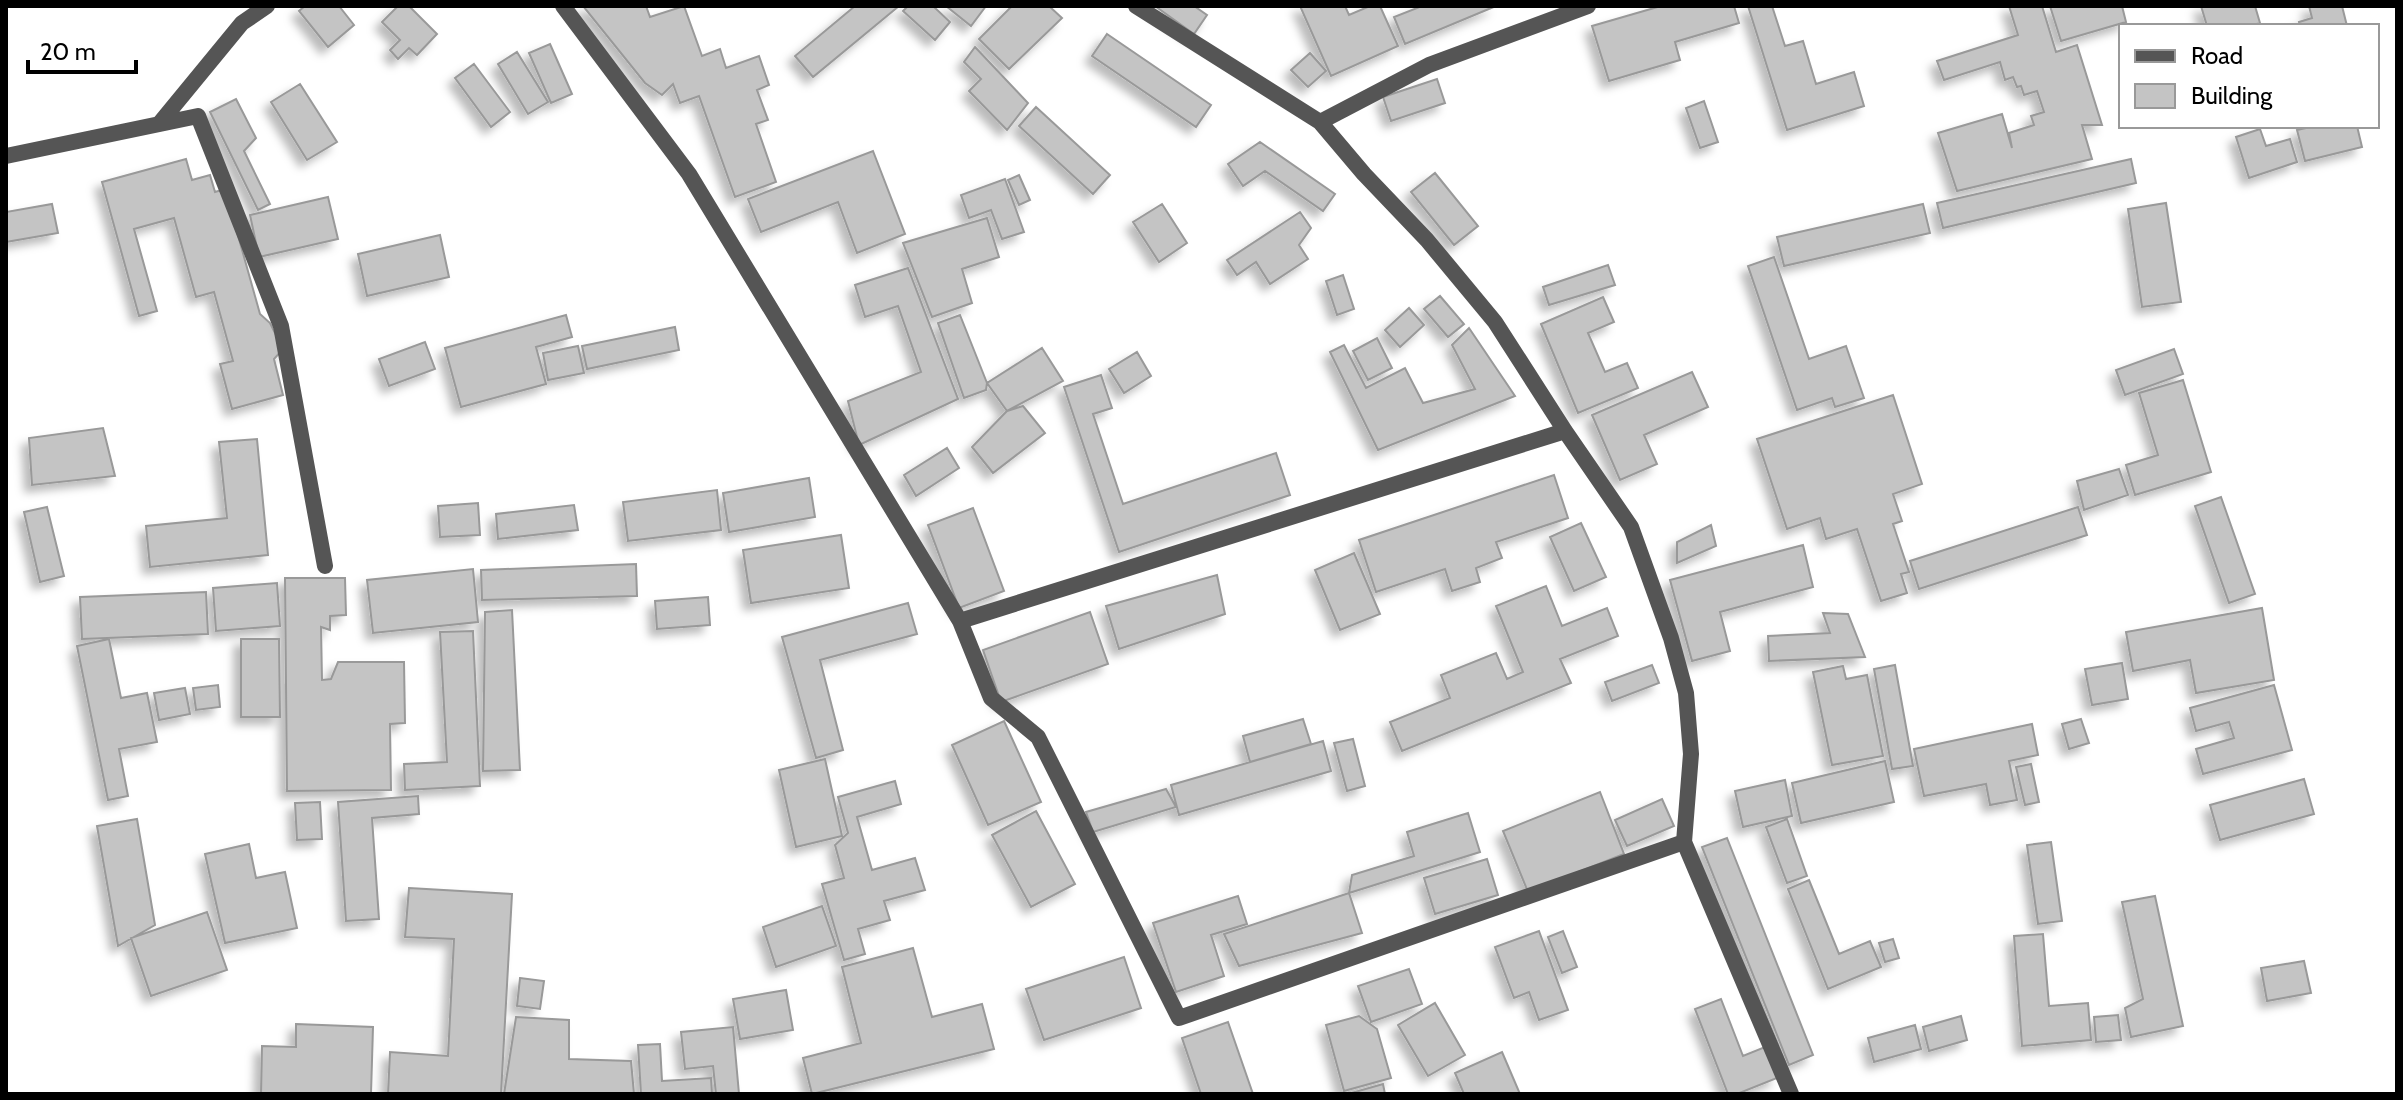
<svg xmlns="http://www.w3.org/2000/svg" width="2403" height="1100" font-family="Cabin,sans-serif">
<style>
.building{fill:#c4c4c4;stroke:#999;stroke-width:2;filter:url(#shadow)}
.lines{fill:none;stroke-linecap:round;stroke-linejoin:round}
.minor{stroke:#555;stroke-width:16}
</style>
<defs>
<filter id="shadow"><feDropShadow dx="-7" dy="7" stdDeviation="4" flood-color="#0004"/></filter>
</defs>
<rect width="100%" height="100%" fill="#fff"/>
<path class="building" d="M305,6H339L354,25L328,47L299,11Z
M398,6H409L437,34L417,55L409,48L398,59L390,50L400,40L382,22Z
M583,6H646L650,17L684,6L702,56L720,49L726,68L759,56L769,85L757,90L768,120L756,124L776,182L735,197L699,96L680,103L673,84L662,95L645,83Z
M855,6H899L813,77L795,56Z
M908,6H933L950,22L935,40L903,11Z
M946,6H986L971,26Z
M1012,6H1049L1062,18L1009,69L979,39Z
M1155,6H1194L1207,15L1194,34Z
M1300,6H1345L1349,15L1370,6H1380L1398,46L1331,76Z
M1422,6H1496L1405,44L1394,17Z
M1661,6H1734L1739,23L1675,42L1680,60L1609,81L1592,26Z
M1748,6H1772L1785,46L1803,41L1816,84L1854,72L1864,106L1787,130Z
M2009,6H2042L2056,52L2077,45L2102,125H2082L2092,159L1957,191L1938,133L2002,114L2012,148L2009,133L2034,125L2031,116L2044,112L2037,91L2024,95L2021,86L2017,87L2013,77L2005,80L2000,62L1944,80L1937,61L2018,35Z
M2050,6H2122L2126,22L2061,41Z
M2201,6H2255L2260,23L2250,26H2207Z
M2309,6H2342L2347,26H2300L2299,22L2312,18Z
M1107,34L1211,105L1196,127L1092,56Z
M550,44L572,94L551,103L529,53Z
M975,47L1028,103L1007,130L969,91L981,79L964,62Z
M517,52L548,102L528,114L498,64Z
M1310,53L1326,71L1308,87L1291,70Z
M474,64L510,112L491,127L455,78Z
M1437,79L1445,103L1391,121L1383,97Z
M300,84L337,142L307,160L271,102Z
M236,99L256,138L244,151L270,204L258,210L210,112Z
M1704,101L1718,142L1700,148L1686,108Z
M1036,107L1110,175L1093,194L1019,126Z
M2315,126H2357L2362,147L2305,161L2297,130Z
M2260,129L2266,146L2290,139L2297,162L2249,178L2236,137Z
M1260,142L1335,194L1323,211L1265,171L1243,186L1228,164Z
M873,151L905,234L857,253L838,202L761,232L748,199Z
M186,159L192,180L210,175L215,192L225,189L260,314L270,323L283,349L274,359L283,395L232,409L220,364L233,361L214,292L196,297L174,218L134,229L157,311L139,316L102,182Z
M2131,159L2136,183L1943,228L1937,203Z
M1435,173L1478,226L1454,245L1411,192Z
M1019,175L1030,200L1019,205L1008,180Z
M1005,179L1024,232L1002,239L991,210L969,218L961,195Z
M328,197L338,239L259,257L250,215Z
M2166,203L2181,302L2142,307L2128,209Z
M52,204L58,233L6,242V212Z
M1162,204L1187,243L1159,262L1133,222Z
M1923,204L1930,233L1784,266L1777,237Z
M1300,212L1311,228L1299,245L1308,259L1270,284L1256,262L1237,275L1227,260Z
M987,218L999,257L962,269L972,303L932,317L903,243Z
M440,235L449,277L367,296L358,254Z
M1774,257L1809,359L1846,346L1864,398L1835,407L1832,398L1797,410L1748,266Z
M1608,265L1615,285L1549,305L1543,287Z
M908,268L958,399L859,445L848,401L921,372L898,306L865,317L855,285Z
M1343,275L1354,309L1337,315L1326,281Z
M1440,296L1464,324L1448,337L1424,309Z
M1603,297L1614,322L1588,333L1605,372L1627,363L1638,388L1578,413L1541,324Z
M1409,308L1424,325L1400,347L1385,330Z
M566,315L572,337L536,347L546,384L461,407L445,348Z
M960,315L987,383L986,390L964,398L938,323Z
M675,327L679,350L587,369L582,346Z
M1469,328L1515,396L1378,450L1330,352L1344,345L1366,388L1405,368L1423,403L1475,389L1452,345Z
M1377,338L1392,368L1368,380L1353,351Z
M425,342L435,369L389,386L379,359Z
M578,346L584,373L548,380L543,353Z
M1042,348L1063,381L1007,411L987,383Z
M2174,349L2183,374L2125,395L2116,370Z
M1137,352L1151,376L1124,393L1109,369Z
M1692,372L1708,407L1644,435L1657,464L1620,480L1592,415Z
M1101,375L1112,408L1093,414L1123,504L1276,453L1290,495L1119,552L1064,387Z
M2183,380L2211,472L2135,495L2126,465L2158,455L2139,393Z
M1893,395L1922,484L1893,494L1902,521L1893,524L1909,572L1901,574L1907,593L1881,601L1857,529L1826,539L1820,518L1787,529L1757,439Z
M1023,406L1045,433L993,473L972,447L1007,411Z
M103,428L115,476L32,485L29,438Z
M257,439L268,555L150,567L146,526L227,518L219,442Z
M947,448L959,468L916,496L904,475Z
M2119,469L2128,495L2084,510L2077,481Z
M1554,475L1568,518L1496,542L1502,558L1476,568L1480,582L1452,591L1445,569L1376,592L1359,540Z
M809,478L815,517L729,532L723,493Z
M717,490L721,530L628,541L623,502Z
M2221,497L2255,594L2229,603L2195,506Z
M478,503L480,535L440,537L438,506Z
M574,505L578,530L498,539L496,514Z
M47,507L64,576L40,582L24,512Z
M2078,507L2087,535L1919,589L1910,561Z
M973,508L1004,591L959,608L928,525Z
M1581,523L1606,577L1574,591L1550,537Z
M1711,525L1716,546L1677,563V542Z
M841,535L849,588L751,603L743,550Z
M1803,545L1813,587L1720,612L1730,651L1692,661L1670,580Z
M1354,553L1380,614L1340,630L1315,570Z
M636,564L637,596L482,600L481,570Z
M473,569L478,622L373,633L367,580Z
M1217,575L1225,614L1119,649L1106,606Z
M285,578H345L346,615L330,616V630L321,627L322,680L331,679L338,662H404L405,723L390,724L391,790L287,791Z
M277,583L280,626L216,631L213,588Z
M1546,586L1562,626L1607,608L1618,636L1560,659L1571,683L1402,751L1390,722L1450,698L1441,675L1496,653L1507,679L1523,672L1496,606Z
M206,592L208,634L82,639L80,597Z
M708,597L710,625L657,629L655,601Z
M908,603L917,634L820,660L843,750L816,758L782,637Z
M2262,608L2274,680L2196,693L2190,660L2133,671L2126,632Z
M512,610L520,770L483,771L485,612Z
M1090,612L1108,664L1001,702L983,650Z
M1823,613L1848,614L1865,657L1769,661L1768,636L1830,633Z
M473,631L480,786L405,790L404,764L447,762L440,632Z
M109,639L121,698L147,693L157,742L119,749L128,796L108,800L77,646Z
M241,639H279L280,717H241Z
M2122,663L2128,699L2092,705L2085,669Z
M1652,665L1659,683L1612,701L1605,682Z
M1895,665L1913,766L1892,769L1874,669Z
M1843,666L1846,679L1867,675L1883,756L1832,765L1813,672Z
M218,685L220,707L196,710L193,688Z
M2274,685L2292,750L2203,774L2196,749L2234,738L2229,722L2196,731L2190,708Z
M185,688L190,714L159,720L154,693Z
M1303,719L1311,744L1250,762L1243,736Z
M2081,719L2089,743L2069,749L2062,724Z
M1004,721L1041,802L988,825L952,745Z
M2032,724L2038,755L2009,761L2017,800L1990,805L1986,784L1924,796L1914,749Z
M1353,739L1365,786L1347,791L1334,743Z
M1323,741L1331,771L1179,815L1171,785Z
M825,759L842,836L796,847L779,770Z
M1885,761L1894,802L1801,823L1792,783Z
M2031,764L2039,802L2025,805L2016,767Z
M2304,779L2314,814L2220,840L2210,805Z
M1785,780L1792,816L1743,827L1735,791Z
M895,781L901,804L857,817L872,870L915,858L925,890L884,901L890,920L858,929L865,954L844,960L822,884L844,878L835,845L848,833L838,797Z
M1166,789L1176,807L1093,832L1086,812Z
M1600,792L1624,854L1528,892L1503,831Z
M418,796L419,814L372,818L379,919L346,921L338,802Z
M1662,799L1674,826L1627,846L1615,820Z
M320,802L322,839L297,840L295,803Z
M1036,811L1075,884L1031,907L992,835Z
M1468,813L1480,852L1349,893L1352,875L1414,856L1407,832Z
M137,819L155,925L118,946L97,826Z
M1787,819L1807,876L1787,883L1766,827Z
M1727,838L1813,1055L1789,1065L1702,847Z
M2051,842L2062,921L2038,924L2027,845Z
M249,844L256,878L285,872L297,928L225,943L205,854Z
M1487,859L1498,895L1435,914L1424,878Z
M1809,880L1839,954L1870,941L1881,967L1828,989L1788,889Z
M409,888L512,894L501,1094H388L390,1052L448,1056L454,939L405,937Z
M1349,893L1362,933L1239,966L1224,934Z
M1238,896L1247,924L1211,935L1224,976L1176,992L1153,923Z
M2155,896L2183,1026L2131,1037L2125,1008L2143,999L2122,902Z
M822,906L836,946L776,967L763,927Z
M207,912L227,970L151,996L131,938Z
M1539,931L1568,1010L1539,1020L1529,992L1514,998L1495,947Z
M1563,931L1577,967L1562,973L1548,937Z
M2043,934L2049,1006L2088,1003L2091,1040L2022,1046L2014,936Z
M1893,939L1899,958L1885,962L1879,943Z
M913,948L932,1017L982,1004L994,1049L812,1094L803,1058L861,1043L842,967Z
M1124,957L1141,1008L1044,1040L1026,989Z
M2304,961L2311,993L2267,1001L2261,968Z
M1409,969L1422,1004L1371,1022L1358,986Z
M520,978L544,981L540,1009L517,1006Z
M786,990L793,1030L740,1039L733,999Z
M1721,999L1743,1056L1765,1047L1777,1078L1737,1094H1728L1695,1009Z
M1435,1003L1465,1055L1428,1076L1398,1025Z
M2118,1015L2121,1040L2096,1042L2094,1017Z
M1359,1016L1377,1029L1391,1078L1344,1091L1326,1025Z
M1961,1016L1967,1040L1929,1051L1923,1027Z
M516,1017L569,1020V1059L631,1061L634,1094H504Z
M1228,1022L1253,1094H1201L1182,1038Z
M296,1024L373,1027L371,1094H261L262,1046L296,1047Z
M1915,1025L1921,1049L1874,1062L1868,1038Z
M733,1027L739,1094H716L713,1066L685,1069L681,1032Z
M660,1044L662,1081L711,1078L712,1094H641L638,1045Z
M1502,1052L1520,1094H1464L1455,1073Z
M1383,1084L1385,1094H1348Z"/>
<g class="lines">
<path class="minor" d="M563,6L689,174L960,621L991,698L1038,737L1179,1018L1684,842
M1136,6L1320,122L1364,174L1427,240L1495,322L1565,431L1631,527L1671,638L1686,693L1691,754L1684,842L1791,1094
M1320,122L1429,65L1588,6
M159,124L242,23L267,6
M6,156L198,116L281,326L325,566
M960,621L1565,431"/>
</g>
<rect width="2403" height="1100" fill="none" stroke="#000000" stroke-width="16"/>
<rect x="2119" y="24" width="260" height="104" fill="#ffffff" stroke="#999999" stroke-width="2"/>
<rect x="2135" y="50" width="40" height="12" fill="#555555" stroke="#999999" stroke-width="2"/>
<text x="2191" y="64" font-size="24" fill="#000000">Road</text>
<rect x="2135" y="84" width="40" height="24" fill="#c4c4c4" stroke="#999999" stroke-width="2"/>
<text x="2191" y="104" font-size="24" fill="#000000">Building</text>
<path d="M28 60v12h108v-12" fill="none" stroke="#000000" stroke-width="4"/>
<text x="40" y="60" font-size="24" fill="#000000" stroke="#ffffff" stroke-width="6" paint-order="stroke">20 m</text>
</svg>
